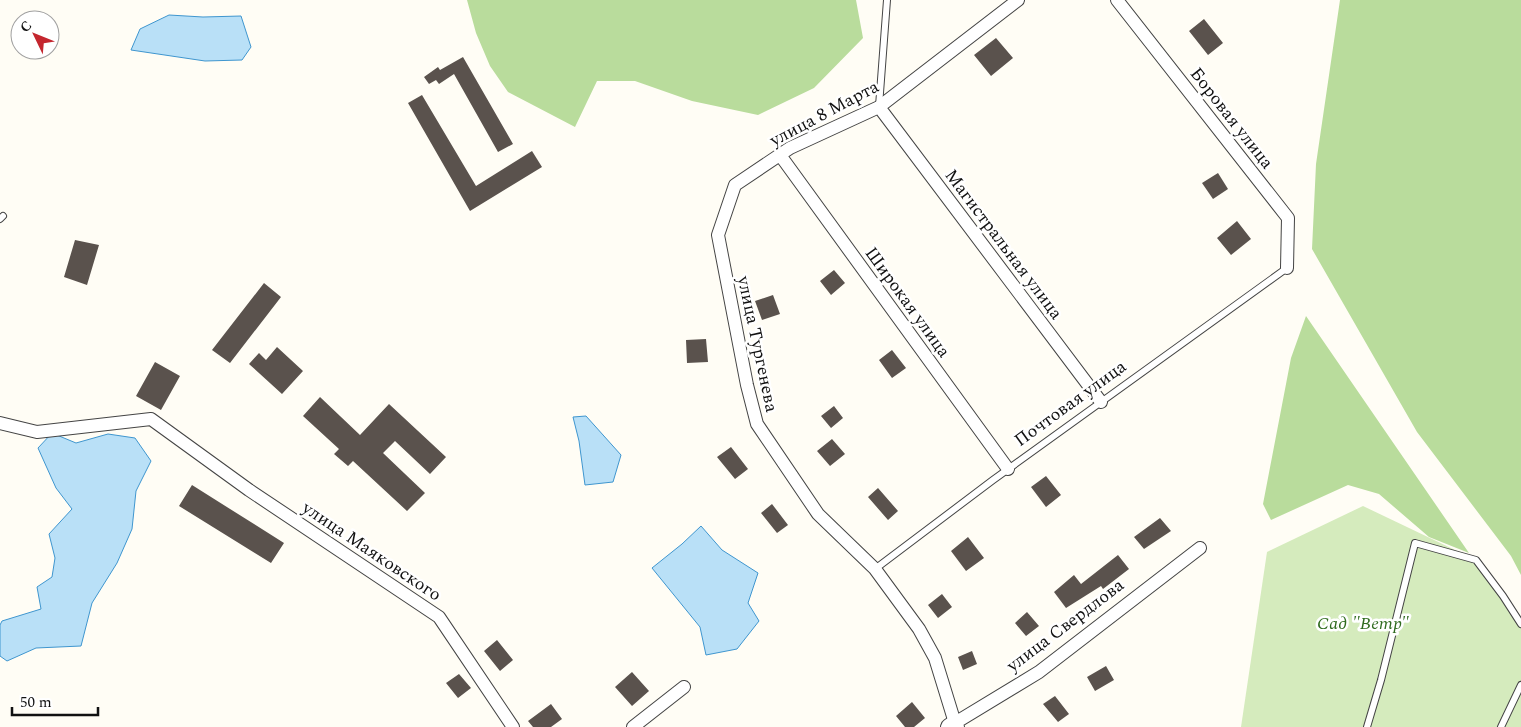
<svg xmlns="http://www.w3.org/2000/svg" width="1521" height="727" font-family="Spectral,serif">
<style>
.green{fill:#d5ebbd}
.forest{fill:#b9dc9c}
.water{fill:#b9e0f7;stroke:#3f96cf}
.building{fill:#5a524d}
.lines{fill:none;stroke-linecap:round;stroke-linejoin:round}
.service-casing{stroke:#444;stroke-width:8}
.minor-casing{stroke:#444;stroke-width:14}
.tertiary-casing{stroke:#444;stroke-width:18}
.service{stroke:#fff;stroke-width:6}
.minor{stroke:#fff;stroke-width:12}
.tertiary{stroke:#fff;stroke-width:16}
.labels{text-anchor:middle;stroke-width:5;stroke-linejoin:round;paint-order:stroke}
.street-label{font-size:18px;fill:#111;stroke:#fff}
.park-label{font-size:18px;font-style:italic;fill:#2f6b1f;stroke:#fff}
</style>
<rect width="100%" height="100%" fill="#fffdf5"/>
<path class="green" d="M1363,506L1476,560L1521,627V727H1241L1267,552Z"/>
<path class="forest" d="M467,0H856L863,38L814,88L758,115L692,101L635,81H597L575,127L508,92L490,66L476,33Z
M1340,0H1521V575L1511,556L1417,432L1312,249L1316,164Z
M1306,316L1469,553L1429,537L1379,494L1348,485L1271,520L1263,504L1291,358Z"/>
<path class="water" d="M169,15L203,17L241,16L251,47L242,60L205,61L131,50L140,29Z
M586,416L621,455L613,482L585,485L579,441L573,417Z
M52,433L76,443L108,434L135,438L151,461L136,491L132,529L117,563L92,603L81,646L36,648L7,661L0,656V625L2,621L41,609L37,587L52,577L55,558L49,534L72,509L56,488L38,448Z
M701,526L722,550L758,573L748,603L759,621L737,649L706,655L700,627L652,568L682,544Z"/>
<path class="building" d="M1204,19L1223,43L1208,55L1189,31Z
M996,38L1013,58L991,76L974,55Z
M463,57L513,144L498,152L454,74L439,84L436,80L429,84L424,77L438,67L440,70Z
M422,95L476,186L532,151L542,167L470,211L408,103Z
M1218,173L1228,189L1213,199L1202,183Z
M1237,221L1251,239L1231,255L1217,238Z
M75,240L99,245L87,285L64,277Z
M834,270L845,283L831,295L820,281Z
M264,283L281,297L230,363L212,350Z
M773,295L780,314L762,320L755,301Z
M706,339L708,362L687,363L686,340Z
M277,347L303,371L282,394L249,364L259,353L266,360Z
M892,350L906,368L892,378L879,360Z
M155,362L180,376L161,410L136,396Z
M320,397L360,435L389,404L446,457L430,474L395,441L383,453L425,493L407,511L353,461L348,466L334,454L339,449L303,416Z
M834,406L843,418L831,428L821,416Z
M832,439L845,454L830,466L817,451Z
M731,447L748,469L735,479L717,457Z
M1046,476L1061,495L1046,507L1031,487Z
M192,485L284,543L271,563L179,506Z
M878,488L898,511L888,520L868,497Z
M772,504L788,525L777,533L761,513Z
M1160,518L1171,531L1144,549L1134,537Z
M968,537L984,558L966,571L951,551Z
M1118,555L1129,569L1103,589L1101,586L1066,608L1054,592L1074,575L1081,584Z
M942,594L952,607L938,618L928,605Z
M1027,612L1039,626L1026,636L1015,623Z
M497,640L513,660L500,671L484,651Z
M972,651L977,664L963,670L958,657Z
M1106,666L1114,680L1095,691L1087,677Z
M632,672L649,691L632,706L615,687Z
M459,674L471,688L458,698L446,683Z
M1055,696L1069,714L1058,722L1043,704Z
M912,702L925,718L914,727H905L896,716Z
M551,704L562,719L551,727H533L528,721Z"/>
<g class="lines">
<g class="service-casing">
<path id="service" d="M879,106L887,0
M0,219L3,216
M875,569L993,480L1287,268
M1367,727L1381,680L1415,543L1476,560L1503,596L1521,624
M1501,727L1521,685"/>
</g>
<g class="minor-casing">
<path id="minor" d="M1117,0L1288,218L1287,268
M879,107L1101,402
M780,155L1008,469
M0,423L37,432L151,419L249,490L439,617L513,727
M955,723L1039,672L1200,548
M633,727L684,687
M958,727L955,723L935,658L919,629L875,569L818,514L757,424L747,385L718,235L735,185L790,148L879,107L1018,0"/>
</g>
<g class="tertiary-casing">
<path id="tertiary" d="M949,727L955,723"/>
</g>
<use href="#service" class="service"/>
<use href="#minor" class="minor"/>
<use href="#tertiary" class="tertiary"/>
</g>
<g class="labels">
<g class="street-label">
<text transform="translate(824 113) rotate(-28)" y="6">улица 8 Марта</text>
<text transform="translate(1232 118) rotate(52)" y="6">Боровая улица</text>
<text transform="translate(1004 244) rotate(53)" y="6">Магистральная улица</text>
<text transform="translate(908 302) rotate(54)" y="6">Широкая улица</text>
<text transform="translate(758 344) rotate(78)" y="6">улица Тургенева</text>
<text transform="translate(1070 403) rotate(-36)" y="6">Почтовая улица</text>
<text transform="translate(372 551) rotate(34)" y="6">улица Маяковского</text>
<text transform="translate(1065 625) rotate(-37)" y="6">улица Свердлова</text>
</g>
<g class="park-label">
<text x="1363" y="629">Сад "Ветр"</text>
</g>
</g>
<g transform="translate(35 35) rotate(313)"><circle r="24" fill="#ffffff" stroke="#a0a0a0"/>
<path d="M0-4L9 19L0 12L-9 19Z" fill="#c4262e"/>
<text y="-8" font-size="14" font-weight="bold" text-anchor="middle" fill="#111111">С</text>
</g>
<path d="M12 707v8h86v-8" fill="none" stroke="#111111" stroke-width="2.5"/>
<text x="20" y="707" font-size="15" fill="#111111" stroke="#ffffff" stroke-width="4" paint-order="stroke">50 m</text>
</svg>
